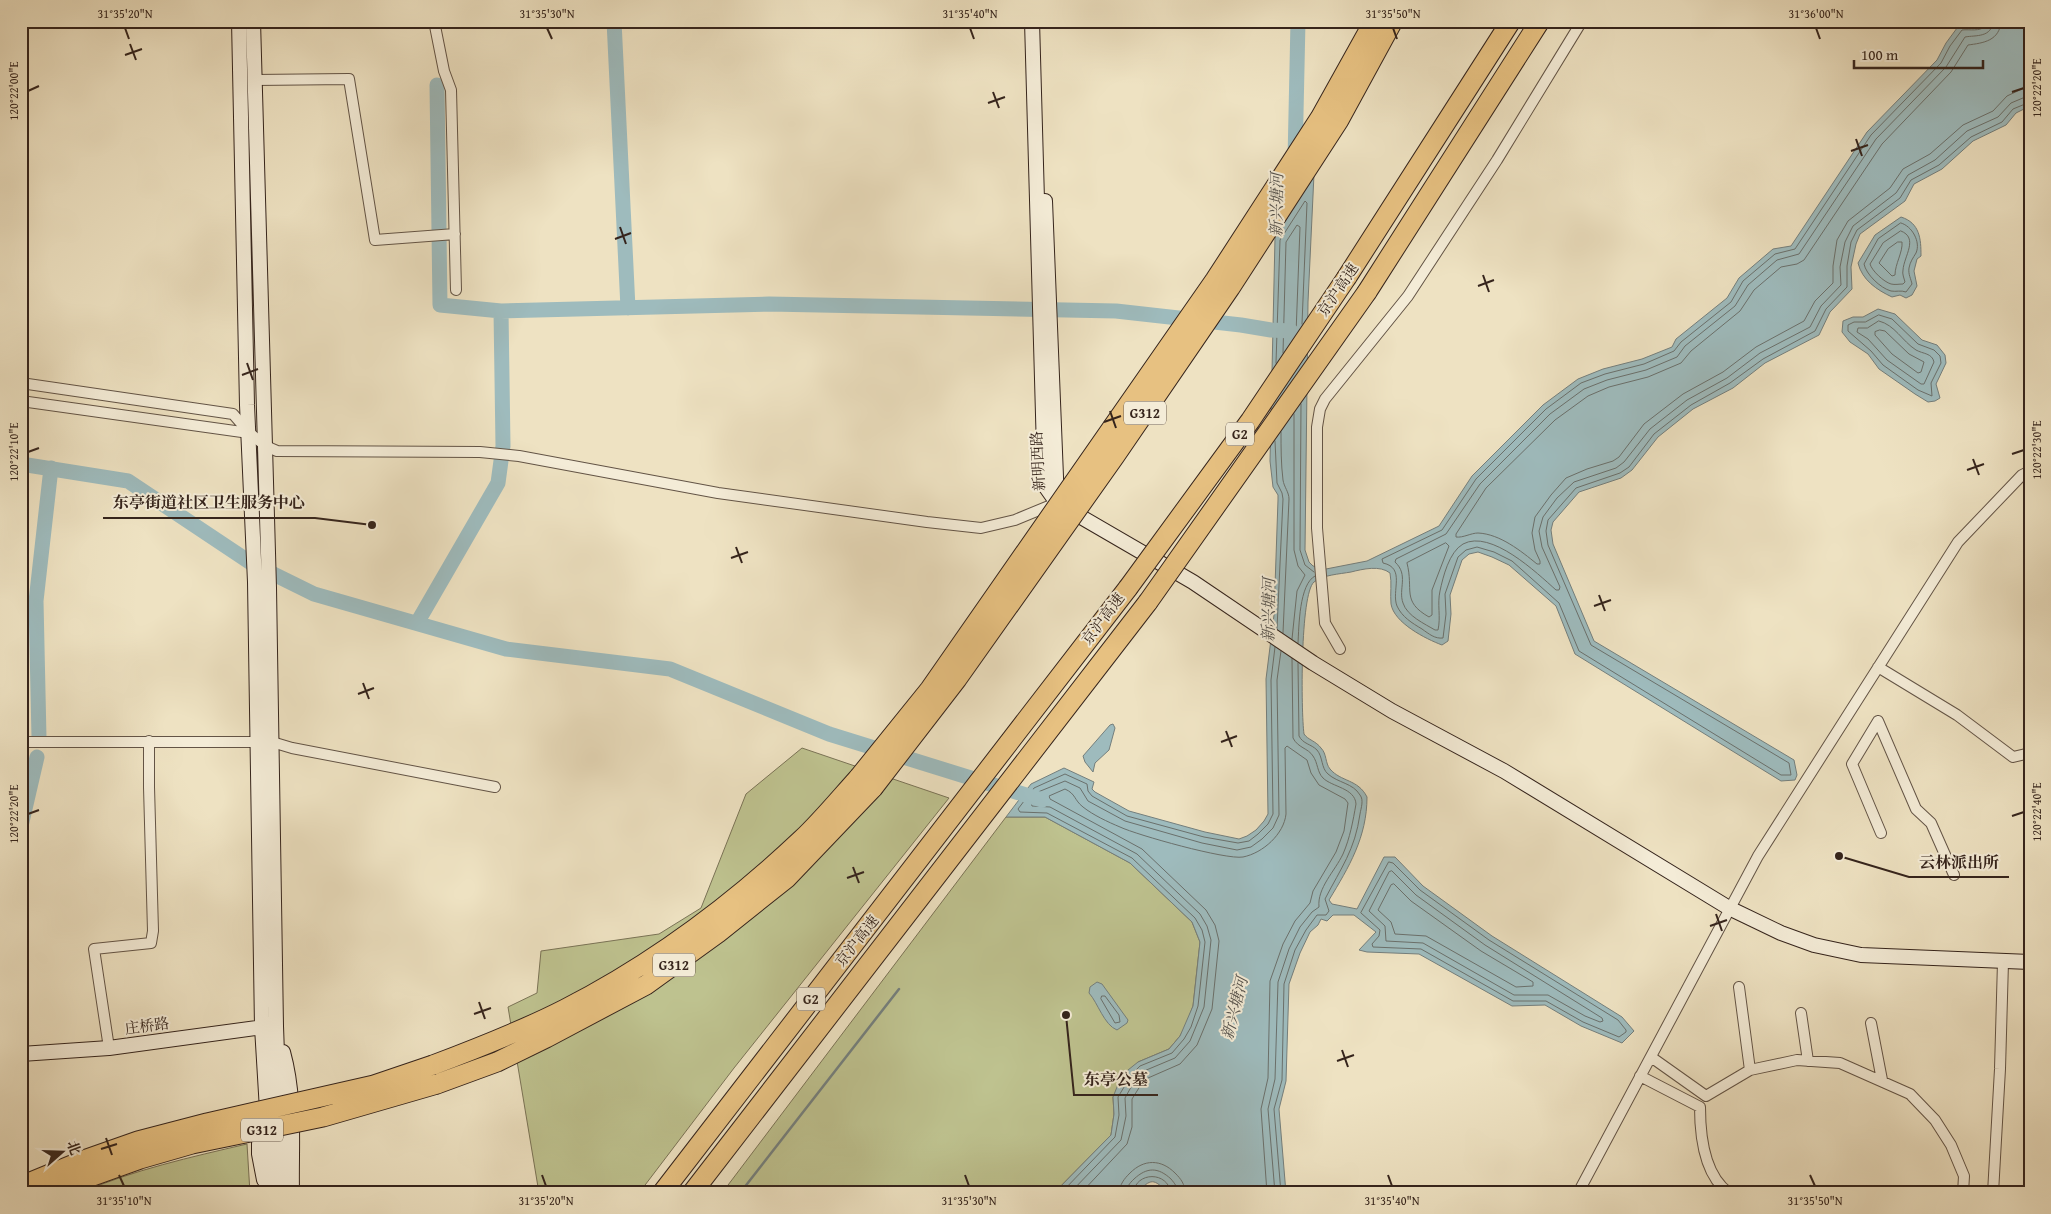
<svg xmlns="http://www.w3.org/2000/svg" width="2051" height="1214" font-family="'Gentium Book Plus','Noto Serif SC',serif">
<style>
.green{fill:#bec28f;stroke:#7a7356}
.water{fill:#9ebbbd;stroke:#747f7d}
.lines{fill:none;stroke-linecap:round;stroke-linejoin:round}
.shore{stroke:#6a706c;stroke-width:1}
.stream{stroke:#747f7d;stroke-width:2.5}
.river{stroke:#9ebbbd;stroke-width:15}
.street-casing{stroke:#635446;stroke-width:12}
.secondary-casing{stroke:#35241c;stroke-width:16}
.highway-casing{stroke:#35241c;stroke-width:21}
.street{stroke:#f4ecd7;stroke-width:10}
.secondary{stroke:#f4ecd7;stroke-width:14}
.highway{stroke:#e7c181;stroke-width:19}
.highway-bridge-casing{stroke:#35241c;stroke-width:21;stroke-linecap:butt}
.highway-bridge{stroke:#e7c181;stroke-width:19}
.ticks{fill:none;stroke:#35241c;stroke-width:2}
.labels{text-anchor:middle;stroke-width:4;stroke-linejoin:round;paint-order:stroke}
.shield{fill:#f4ecd7;stroke:#6e6054;stroke-width:1}
.shield-label{font-size:14px;font-weight:bold;fill:#35241c}
.street-label{font-size:15px;fill:#35241c;stroke:#f4ecd7}
.water-label{font-size:16px;font-style:italic;fill:#54514c;stroke:#f4ecd7}
.leader{fill:none;stroke:#35241c;stroke-width:2}
.callout-dot{fill:#35241c;stroke:#f4ecd7;stroke-width:2}
.callout-label{font-size:16px;text-anchor:middle;font-weight:bold;fill:#35241c;stroke:#f4ecd7;stroke-width:4;stroke-linejoin:round;paint-order:stroke}
.neatline{fill:none;stroke:#35241c;stroke-width:2}
.ticks-label{font-size:12px;text-anchor:middle;fill:#35241c}
</style>
<rect width="100%" height="100%" fill="#eee2c2"/>
<filter id="stains"><feTurbulence type="fractalNoise" baseFrequency=".004" numOctaves="4"/><feColorMatrix values="0 0 0 0 .2 0 0 0 0 .09 0 0 0 0 .02 0 0 0 .5 -.17"/></filter>
<radialGradient id="worn" r=".72"><stop offset=".6" stop-color="#630" stop-opacity="0"/><stop offset="1" stop-color="#630" stop-opacity=".3"/></radialGradient>
<path class="green" d="M802,748L949,798L734,1068L639,1193H539L508,1007L537,993L541,951L659,934L701,908L746,794Z
M1006,817H1045L1130,863L1192,922L1200,942L1193,1006L1186,1025L1180,1036L1169,1049L1138,1062L1113,1097L1114,1114L1111,1135L1054,1193H722Z
M247,1144L250,1193H80C133,1170 191,1157 247,1144Z"/>
<path class="water" d="M1989,21H2030V106L2016,113L2006,125L1973,141L1942,169L1914,184L1905,201L1860,234L1856,244L1851,267L1852,289L1830,312L1819,335L1765,363L1733,388L1693,409L1658,437L1632,470L1621,478L1579,492L1553,522L1551,530L1553,544L1594,641L1794,760L1797,775L1795,780L1781,781L1575,654L1556,606L1509,565L1492,557L1478,552L1469,554L1462,560L1450,595L1451,614L1448,641L1442,645C1426,639 1394,623 1391,604C1390,594 1392,583 1390,573C1380,565 1363,569 1351,572C1340,574 1322,575 1314,582C1300,594 1301,712 1304,734C1308,740 1316,741 1321,748C1327,754 1325,763 1330,769C1341,782 1358,779 1367,797C1367,837 1349,867 1329,900L1332,904L1357,909L1384,857H1395L1423,886L1492,936L1622,1017L1634,1031L1622,1043L1581,1026L1545,1005L1512,1006L1419,954L1367,952L1359,950L1376,932L1354,915H1333L1327,921L1321,919L1318,925L1310,932L1300,953L1289,984L1286,1081L1279,1109L1286,1193H1168C1153,1178 1152,1178 1136,1193H1054L1111,1135L1114,1114L1113,1097L1117,1087L1128,1070L1138,1062L1169,1049L1180,1036L1193,1006L1200,942L1192,922L1130,863L1045,817H1006L1031,784L1064,768L1094,782L1092,789L1095,792L1129,811L1205,832L1239,839L1247,836L1256,830L1264,821L1268,814L1266,679L1274,615L1278,500V495L1273,487L1270,461L1275,238L1314,174L1308,302L1305,550L1309,562L1313,566L1326,569L1367,561L1439,526L1472,476L1543,405L1578,379L1603,369L1642,359L1672,347L1676,339L1727,298L1739,278L1773,249L1791,246L1867,132L1937,60L1946,43L1960,24L1974,26Z
M1901,217C1920,223 1921,239 1921,256L1917,259L1914,271L1917,286L1912,295L1906,298L1900,295L1892,297C1877,290 1862,280 1858,263L1875,235Z
M1878,309L1895,314L1922,340L1937,345L1945,355L1946,363L1936,384L1940,398L1935,401L1928,402L1915,394L1879,369L1868,354L1850,342L1842,332L1843,321L1853,317H1863Z
M1113,724L1115,728L1109,750L1095,763L1093,772L1085,762L1083,756L1110,725Z
M1097,982L1102,984L1128,1020L1127,1023L1117,1030C1104,1025 1098,1003 1089,993L1090,987Z"/>
<g class="lines">
<path class="shore" d="M1987,21L1986,26C1979,32 1970,29 1962,30L1950,46L1941,63L1871,135L1795,249L1775,254L1743,281L1731,302L1681,342L1674,351L1644,364L1605,374L1581,383L1546,409L1476,479L1442,530L1382,559L1383,563C1406,568 1391,591 1397,606C1402,617 1412,623 1422,629C1429,634 1435,639 1443,638L1446,614L1445,594L1458,557L1466,550L1477,547L1494,552L1512,561L1559,603L1579,651L1781,775H1791L1789,763L1591,645L1548,545L1546,531L1548,520L1576,488L1620,473L1629,467L1654,434L1691,405L1730,383L1763,359L1815,331L1826,309L1847,287V266L1851,242L1857,230L1900,198L1911,180L1939,165L1971,137L2002,122L2013,109L2030,102
M1993,21C1992,38 1976,35 1965,37L1946,67L1876,139L1799,254L1777,260L1748,285L1735,306L1685,346L1677,357L1646,370L1607,380L1584,389L1550,414L1480,484L1446,534L1396,559L1395,562C1409,575 1398,589 1403,603C1407,616 1425,624 1435,630H1438C1441,617 1437,604 1440,591C1443,577 1449,552 1463,544C1491,529 1537,573 1556,590H1559L1560,587L1542,547L1539,531L1543,517L1557,498L1574,482L1616,468L1624,462L1650,429L1687,400L1727,378L1760,353L1810,327L1821,306L1841,285L1840,267L1845,242L1853,226L1896,193L1908,175L1935,160L1967,131L1998,117L2011,103L2030,95
M2001,21C2000,41 1983,43 1968,45L1951,72L1882,144L1804,260L1797,264L1781,267L1754,290L1740,311L1691,351L1681,363L1648,377L1609,387L1588,396L1555,420L1486,488L1456,534V537C1463,538 1471,533 1478,533C1500,534 1521,551 1537,564H1540V561L1535,550L1532,533L1535,517L1551,495L1566,478L1587,469L1613,461L1619,457L1644,424L1683,394L1723,372L1756,347L1804,321L1815,301L1833,283V266L1837,240L1848,221L1890,188L1903,169L1930,154L1963,125L1993,111L2007,96L2022,89L2030,88
M1901,223C1912,226 1921,242 1916,253C1913,258 1910,262 1909,268C1908,274 1911,279 1912,284L1906,292C1901,290 1896,292 1891,291C1880,288 1866,274 1864,264L1878,239Z
M1901,231C1919,238 1904,256 1903,270C1902,274 1904,278 1905,282L1903,284C1899,284 1895,285 1891,284C1884,282 1872,271 1870,264L1883,243Z
M1898,242H1902C1903,252 1895,264 1895,275L1892,276L1879,263L1888,249Z
M1879,315L1892,319L1918,344L1934,350L1940,356L1941,363L1931,383L1932,396L1918,390L1883,365L1871,351L1848,331V325L1854,322H1865Z
M1879,321C1895,325 1902,341 1916,350C1923,354 1932,353 1934,362L1924,384H1921L1887,360L1868,339L1857,332L1858,328H1867Z
M1880,330L1885,331L1909,354L1924,362L1921,372L1918,373L1892,354L1875,335V332Z
M1283,353L1286,242L1297,225L1300,227L1296,334
M1276,363L1280,240L1305,201L1307,203L1302,324
M1301,404L1300,550L1305,565L1314,572
M1281,432C1281,448 1281,464 1283,480C1284,487 1289,492 1289,499L1283,633
M1275,441L1277,483L1282,493L1283,499L1277,629
M1446,543L1449,546L1432,590V615L1429,617C1401,601 1414,590 1407,563Z
M1292,639L1297,591L1305,575L1298,566L1294,550V414
M1298,643C1299,627 1299,584 1315,576
M1389,862L1393,863L1420,890L1489,940L1618,1020L1626,1030V1032L1619,1037L1583,1022L1546,1001H1513L1421,949L1373,947L1372,944L1379,936L1380,930L1361,913Z
M1392,871L1416,895L1485,945L1602,1018L1603,1021L1600,1022L1585,1016L1548,995H1514L1423,943L1386,941L1385,926L1369,911L1389,872Z
M1394,884L1411,901L1481,951L1533,982V986L1516,987L1426,936L1395,934L1391,922L1378,910L1391,885Z
M1102,996H1105L1119,1015L1120,1022L1115,1023L1101,999Z
M1061,1193L1115,1137L1119,1115L1118,1097L1132,1074L1140,1066L1172,1053L1184,1039L1191,1027L1198,1006L1205,942L1202,930L1195,918L1132,858L1047,813L1020,812L1018,809L1034,788L1065,774L1087,784L1088,791L1092,796L1127,816L1204,837L1238,843L1249,841L1258,834L1268,824L1273,814L1271,680L1275,647
M1070,1193L1121,1140L1126,1116L1125,1098L1136,1078L1144,1071L1175,1058L1190,1041L1204,1007L1211,940L1207,926L1200,914L1137,854L1050,807L1032,806L1031,803L1038,792L1065,781L1080,788L1088,801L1125,821L1202,843L1237,850L1251,847L1262,839L1273,828L1279,815L1277,680L1281,651
M1081,1193L1127,1144L1132,1127V1099L1142,1083L1148,1078L1180,1064L1197,1045L1212,1009L1219,941L1215,925L1206,910L1142,849L1050,799L1049,796L1065,789C1076,794 1074,800 1083,807C1093,815 1108,822 1120,827C1137,835 1226,860 1243,857C1263,853 1284,834 1286,814L1285,748L1287,746L1307,760L1311,773L1319,785L1345,799L1348,803L1344,831L1336,852L1313,891L1310,903L1295,921L1283,944L1270,981L1268,1078L1261,1109L1267,1193
M1119,1193C1120,1184 1124,1179 1130,1173C1144,1159 1161,1159 1175,1173C1181,1179 1185,1184 1185,1193
M1127,1193C1127,1186 1129,1184 1134,1179C1147,1167 1158,1167 1171,1179C1175,1184 1177,1186 1178,1193
M1133,1193C1136,1171 1168,1171 1171,1193
M1275,1193L1268,1109L1275,1079L1278,982L1289,949L1300,927L1312,912L1319,907C1317,888 1335,871 1343,854C1350,838 1353,821 1356,804C1355,788 1332,787 1323,778C1317,772 1318,763 1313,756C1308,748 1298,748 1293,738L1292,658
M1281,1193L1274,1109L1282,1080L1284,984L1295,950L1306,930L1317,915H1326L1329,911L1325,899C1341,868 1355,850 1360,814C1361,808 1364,800 1360,795C1353,783 1338,783 1328,774C1321,768 1323,757 1317,750C1311,744 1303,744 1299,736L1298,663"/>
<path class="stream" d="M740,1193L899,989"/>
<path class="river" d="M614,21L628,308
M437,85L440,305L501,311
M1295,160L1298,21
M21,464L128,481L251,563L314,594L506,649L670,669L829,734L1042,800
M417,623L498,483L503,446L501,311L769,304L1116,311L1241,325L1271,330L1291,331
M39,738L36,601L51,468
M21,826L37,757"/>
<g class="street-casing">
<path id="street" d="M434,21L444,71L451,90L456,290
M254,80L349,79L375,240L455,234
M21,383L233,414C246,429 258,444 277,451L480,452L519,456L718,493L927,522L981,528L1015,520L1056,503
M21,401L249,433
M1340,649L1325,623L1317,528V427L1320,409L1325,399L1408,296L1497,160L1582,21
M1878,667L1957,715L2013,757L2030,753
M1878,721L1916,809L1931,823L1954,875
M1878,721L1852,764L1881,833
M21,742H272L292,748L495,787
M1739,987L1750,1070L1797,1060L1840,1063L1910,1094L1935,1120L1951,1145L1964,1176L1963,1193
M1801,1013L1808,1061
M1871,1023L1882,1080
M109,1048L94,949L151,943L153,931L149,787V741
M1651,1057L1706,1096L1750,1070
M1640,1076L1700,1107C1700,1135 1704,1175 1729,1193
M1578,1193L1758,856L1958,542L2022,475L2030,471
M1993,1193L2000,1069L2003,962"/>
</g>
<g class="secondary-casing">
<path id="secondary" d="M239,21L247,405L255,582L262,1027L272,1193
M253,21L269,588L276,1026L282,1193
M1032,21L1045,486L1057,503L1193,582L1313,663L1392,711L1504,771L1729,908L1781,933L1814,945L1861,955L2030,962
M1045,201L1057,502
M283,1052C296,1099 291,1145 292,1193
M21,1054L109,1048L271,1026
M259,1122V1154L264,1180"/>
</g>
<g class="highway-casing">
<path id="highway" d="M1347,277L1511,21
M1367,292L1540,21
M433,1065C478,1048 522,1031 565,1009C651,965 732,905 802,839C822,820 840,798 859,777
M437,1084L497,1062L546,1038L646,985L718,933L787,878L873,788
M21,1186L84,1160
M50,1193L87,1178
M662,1193L1128,588
M692,1193L1148,602"/>
</g>
<use href="#street" class="street"/>
<use href="#secondary" class="secondary"/>
<use href="#highway" class="highway"/>
<g class="highway-bridge-casing">
<path id="highway-bridge" d="M1128,588L1250,421L1347,277
M1148,602L1367,292
M859,777L930,689L1215,280L1320,118L1374,21
M873,788L957,679L1115,456L1230,288L1339,120L1393,21
M84,1160L138,1141L207,1123L374,1085L433,1065
M87,1178L140,1159L192,1144L323,1117L437,1084"/>
</g>
<use href="#highway-bridge" class="highway-bridge"/>
</g>
<path class="ticks" d="M125,28L129,39M547,28L552,39M970,28L974,39M1393,28L1397,39M1816,28L1820,39M130,44L136,60M125,55L142,49M28,91L39,86M993,92L999,108M2012,92L2024,88M988,103L1005,97M1856,139L1862,156M1851,151L1868,145M620,227L626,244M615,239L631,233M1483,275L1489,292M1478,286L1494,280M247,363L253,380M242,375L258,369M1110,411L1116,428M1104,422L1121,416M28,452L39,448M2012,454L2024,450M1973,459L1979,475M1967,470L1984,464M736,547L742,563M731,558L748,552M1599,595L1605,611M1594,606L1611,600M363,683L369,699M358,694L374,688M1226,731L1232,747M1221,742L1237,736M28,814L39,810M2012,816L2024,812M853,867L859,883M847,878L864,872M1716,914L1722,931M1710,926L1727,920M479,1002L485,1019M474,1014L491,1008M1342,1050L1348,1067M1337,1061L1354,1055M106,1138L112,1155M101,1149L117,1144M119,1175L124,1186M542,1175L546,1186M965,1175L969,1186M1388,1175L1392,1186M1810,1175L1815,1186"/>
<g class="labels">
<g class="shield">
<rect x="1124" y="401.5" width="42" height="23" rx="4"/>
<rect x="1226" y="422.5" width="28" height="23" rx="4"/>
<rect x="653" y="953.5" width="42" height="23" rx="4"/>
<rect x="797" y="987.5" width="28" height="23" rx="4"/>
<rect x="241" y="1118.5" width="42" height="23" rx="4"/>
</g>
<g class="shield-label">
<text x="1145" y="418">G312</text>
<text x="1240" y="439">G2</text>
<text x="674" y="970">G312</text>
<text x="811" y="1004">G2</text>
<text x="262" y="1135">G312</text>
</g>
<g class="street-label">
<text transform="translate(1338 290) rotate(-56)" y="5">京沪高速</text>
<text transform="translate(1038 461) rotate(-93)" y="5">新明西路</text>
<text transform="translate(1103 619) rotate(-53)" y="5">京沪高速</text>
<text transform="translate(857 941) rotate(-52)" y="5">京沪高速</text>
<text transform="translate(147 1026) rotate(-8)" y="5">庄桥路</text>
</g>
<g class="water-label">
<text transform="translate(1276 205) rotate(-89)" y="6">新兴塘河</text>
<text transform="translate(1268 610) rotate(-89)" y="6">新兴塘河</text>
<text transform="translate(1234 1008) rotate(-76)" y="6">新兴塘河</text>
</g>
</g>
<path class="leader" d="M372 525L315 518H103M1839 856L1909 877H2009M1066 1015L1074 1095H1158"/>
<g class="callout-dot">
<circle cx="372" cy="525" r="5"/>
<circle cx="1839" cy="856" r="5"/>
<circle cx="1066" cy="1015" r="5"/>
</g>
<g class="callout-label">
<text x="209" y="508">东亭街道社区卫生服务中心</text>
<text x="1959" y="868">云林派出所</text>
<text x="1116" y="1085">东亭公墓</text>
</g>
<rect width="2051" height="1214" fill="none" stroke="#eee2c2" stroke-width="55"/>
<g transform="translate(62 1152) rotate(70)" stroke="#f4ecd7" stroke-width="4" paint-order="stroke">
<path d="M0-4L9 19L0 12L-9 19Z" fill="#35241c"/>
<text y="-8" font-size="14" font-weight="bold" text-anchor="middle" fill="#35241c">北</text>
</g>
<path d="M1854 60v8h129v-8" fill="none" stroke="#35241c" stroke-width="2.5"/>
<text x="1861" y="60" font-size="15" fill="#35241c" stroke="#f4ecd7" stroke-width="4" paint-order="stroke">100 m</text>
<rect x="28" y="28" width="1996" height="1158" class="neatline"/>
<g class="ticks-label">
<text x="125" y="18">31°35'20"N</text>
<text x="547" y="18">31°35'30"N</text>
<text x="970" y="18">31°35'40"N</text>
<text x="1393" y="18">31°35'50"N</text>
<text x="1816" y="18">31°36'00"N</text>
<text transform="translate(2037 88) rotate(-90)" y="4">120°22'20"E</text>
<text transform="translate(14 91) rotate(-90)" y="4">120°22'00"E</text>
<text transform="translate(2037 450) rotate(-90)" y="4">120°22'30"E</text>
<text transform="translate(14 452) rotate(-90)" y="4">120°22'10"E</text>
<text transform="translate(2037 812) rotate(-90)" y="4">120°22'40"E</text>
<text transform="translate(14 814) rotate(-90)" y="4">120°22'20"E</text>
<text x="124" y="1205">31°35'10"N</text>
<text x="546" y="1205">31°35'20"N</text>
<text x="969" y="1205">31°35'30"N</text>
<text x="1392" y="1205">31°35'40"N</text>
<text x="1815" y="1205">31°35'50"N</text>
</g>
<rect width="100%" height="100%" filter="url(#stains)"/>
<rect width="100%" height="100%" fill="url(#worn)"/>
</svg>
